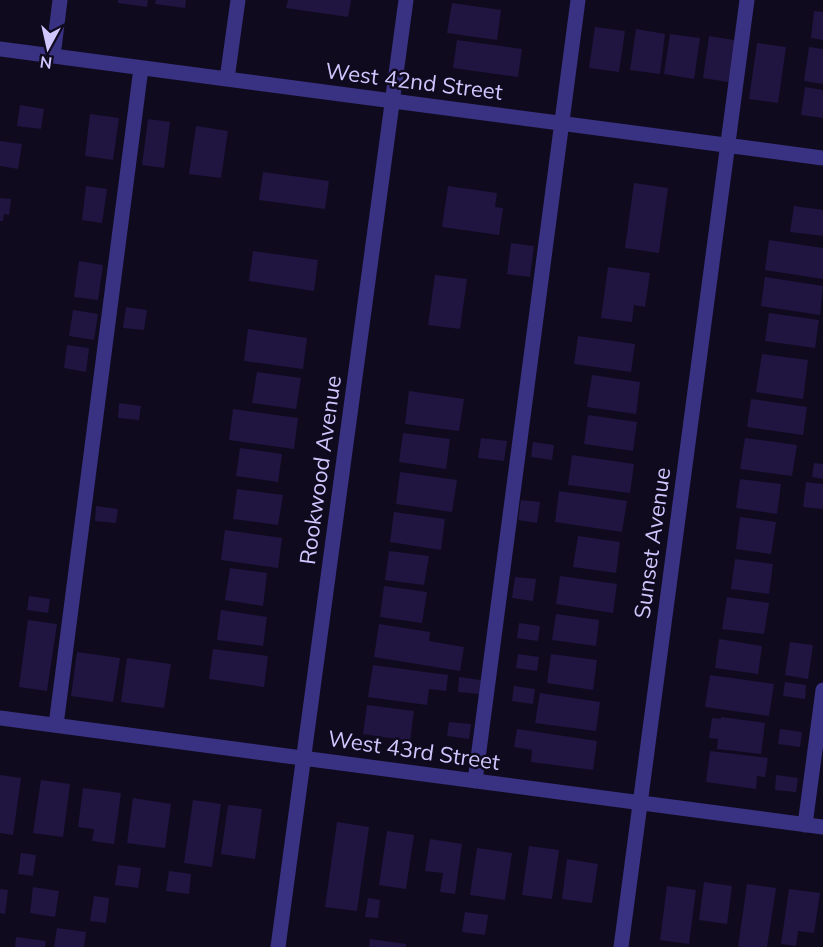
<svg xmlns="http://www.w3.org/2000/svg" width="823" height="947" font-family="Mulish,sans-serif">
<style>
.building{fill:#201540}
.lines{fill:none;stroke-linecap:round;stroke-linejoin:round}
.minor{stroke:#393181;stroke-width:15}
.labels{text-anchor:middle;stroke-width:5;stroke-linejoin:round;paint-order:stroke}
.street-label{font-size:22px;fill:#d1c7ff;stroke:#0f0a1e}
</style>
<rect width="100%" height="100%" fill="#0f0a1e"/>
<path class="building" d="M118,0H148L147,7L118,3Z
M156,0H186L185,8L155,4Z
M288,0H351L348,17L286,8Z
M452,3L501,10L497,40L447,33Z
M814,11L823,12V40L811,38Z
M595,27L625,31L619,72L589,68Z
M636,29L665,34L660,74L630,70Z
M670,34L700,38L694,79L664,74Z
M709,36L740,41L734,83L703,78Z
M457,40L522,49L518,77L453,68Z
M757,43L786,47L778,103L749,99Z
M809,47L823,49V84L804,81Z
M805,87L823,90V118L801,115Z
M20,105L44,109L41,129L17,126Z
M90,114L119,118L113,160L85,156Z
M148,119L170,122L164,168L142,165Z
M196,126L228,131L221,178L189,174Z
M0,141L22,144L18,169L0,166Z
M263,172L329,181L325,209L259,200Z
M634,183L668,188L659,253L625,248Z
M86,186L107,189L102,223L82,220Z
M448,186L497,193L495,207L503,208L499,235L442,227Z
M0,198L11,199L9,215L4,214L3,221H0Z
M794,206L823,210V236L790,232Z
M769,240L823,248V279L765,270Z
M511,243L534,246L530,277L507,274Z
M253,251L318,260L314,291L249,281Z
M79,261L103,265L98,300L74,297Z
M608,267L650,273L645,307L634,305L632,322L601,318Z
M435,275L467,279L460,329L428,325Z
M765,277L823,286L820,315L761,306Z
M126,307L147,310L144,330L123,328Z
M73,310L98,314L94,340L69,336Z
M769,313L819,320L815,348L765,341Z
M248,329L307,338L303,369L244,361Z
M578,336L635,344L631,372L574,364Z
M67,345L89,348L86,372L64,368Z
M762,354L808,360L803,399L756,392Z
M257,372L301,378L296,409L252,403Z
M592,375L640,382L636,414L587,407Z
M409,391L464,399L459,431L405,424Z
M751,399L807,407L803,435L747,427Z
M119,403L141,406L139,420L118,418Z
M233,409L298,418L294,449L229,440Z
M588,415L637,422L633,451L584,444Z
M403,433L450,439L446,469L399,462Z
M481,438L507,441L504,461L478,458Z
M745,438L797,445L792,476L740,469Z
M533,442L554,445L552,460L531,457Z
M240,448L282,454L278,482L236,476Z
M572,455L634,464L630,493L568,485Z
M814,463L823,464V479L812,477Z
M400,472L457,480L452,512L396,504Z
M740,479L781,484L777,514L736,508Z
M806,482L823,484V509L803,507Z
M237,489L283,495L278,525L233,519Z
M559,491L627,501L622,532L555,522Z
M521,500L540,502L537,523L518,520Z
M96,506L118,509L116,523L95,521Z
M394,512L445,519L441,550L390,542Z
M740,517L776,522L771,554L736,549Z
M225,530L282,538L278,568L221,560Z
M578,536L620,542L616,573L573,567Z
M389,551L429,556L424,585L385,580Z
M735,559L773,564L769,594L731,589Z
M230,568L267,573L263,606L225,600Z
M560,576L617,584L613,613L556,604Z
M515,577L536,579L533,601L512,598Z
M384,586L427,592L422,623L380,617Z
M29,596L50,599L48,613L27,610Z
M727,597L769,603L764,634L722,629Z
M221,610L267,617L263,646L217,640Z
M556,614L599,620L596,646L552,640Z
M28,620L57,624L47,691L19,687Z
M519,623L540,626L538,641L517,638Z
M379,624L430,632L429,641L464,647L460,671L374,657Z
M719,639L762,646L758,674L715,668Z
M790,642L813,645L808,679L785,675Z
M213,649L268,656L264,687L209,679Z
M77,652L120,658L113,702L71,696Z
M518,654L539,657L537,671L516,668Z
M551,654L597,660L593,690L547,683Z
M127,658L171,664L164,708L121,702Z
M373,665L448,675L446,691L429,689L427,705L368,697Z
M710,675L774,684L769,716L705,707Z
M459,677L481,680L479,694L458,692Z
M785,682L806,685L805,699L783,696Z
M514,686L535,689L533,704L512,701Z
M540,693L600,702L596,731L535,723Z
M367,705L414,711L410,741L363,734Z
M721,717L765,723L761,754L717,749L718,739L709,738L712,718L721,719Z
M449,722L471,724L469,739L447,736Z
M517,729L597,741L593,770L531,762L532,750L514,747Z
M780,729L802,732L800,747L778,744Z
M710,751L768,758L765,777L757,776L756,789L706,782Z
M0,775L21,778L13,835L0,833Z
M776,775L798,778L796,792L775,790Z
M41,780L70,784L63,837L33,833Z
M83,788L121,793L114,844L92,841L94,829L78,827Z
M133,798L171,804L165,848L127,843Z
M193,800L221,804L212,867L184,863Z
M228,805L262,809L255,859L221,854Z
M337,822L369,827L357,911L325,907Z
M387,831L414,835L406,889L379,885Z
M430,839L462,844L455,894L440,892L443,873L425,871Z
M529,846L559,850L552,899L522,895Z
M477,848L512,853L505,900L470,895Z
M21,853L36,855L33,876L18,874Z
M567,859L598,864L592,903L562,899Z
M118,865L141,868L138,888L115,885Z
M169,871L191,874L189,894L166,891Z
M704,882L732,886L727,924L699,920Z
M747,884L776,888L767,947H738Z
M667,886L696,890L689,944L660,940Z
M33,887L59,891L55,917L30,913Z
M0,889L8,890L5,914L0,913Z
M789,889L820,893L814,933L798,931L796,946L781,944Z
M94,896L109,898L106,923L90,921Z
M368,898L380,900L378,918L365,917Z
M465,912L488,915L485,935L462,932Z
M57,928L86,932L84,947H54Z
M16,937L46,941L45,947H15Z
M370,939L406,944V947H369Z"/>
<g class="lines">
<path class="minor" d="M0,49L823,158
M53,56L60,0
M227,79L238,0
M0,718L823,827
M56,725L141,68
M475,781L578,0
M805,825L823,690
M278,947L406,0
M621,947L747,0"/>
</g>
<g class="labels">
<g class="street-label">
<text transform="translate(414 81) rotate(7)" y="8">West 42nd Street</text>
<text transform="translate(320 470) rotate(-82)" y="8">Rookwood Avenue</text>
<text transform="translate(652 543) rotate(-82)" y="8">Sunset Avenue</text>
<text transform="translate(414 750) rotate(8)" y="8">West 43rd Street</text>
</g>
</g>
<g transform="translate(48 48) rotate(188)" stroke="#0f0a1e" stroke-width="4.5" paint-order="stroke">
<path d="M0-4.5L10 22L0 15L-10 22Z" fill="#d1c7ff"/>
<text y="-9" font-size="16" font-weight="bold" text-anchor="middle" fill="#d1c7ff">N</text>
</g>
</svg>
